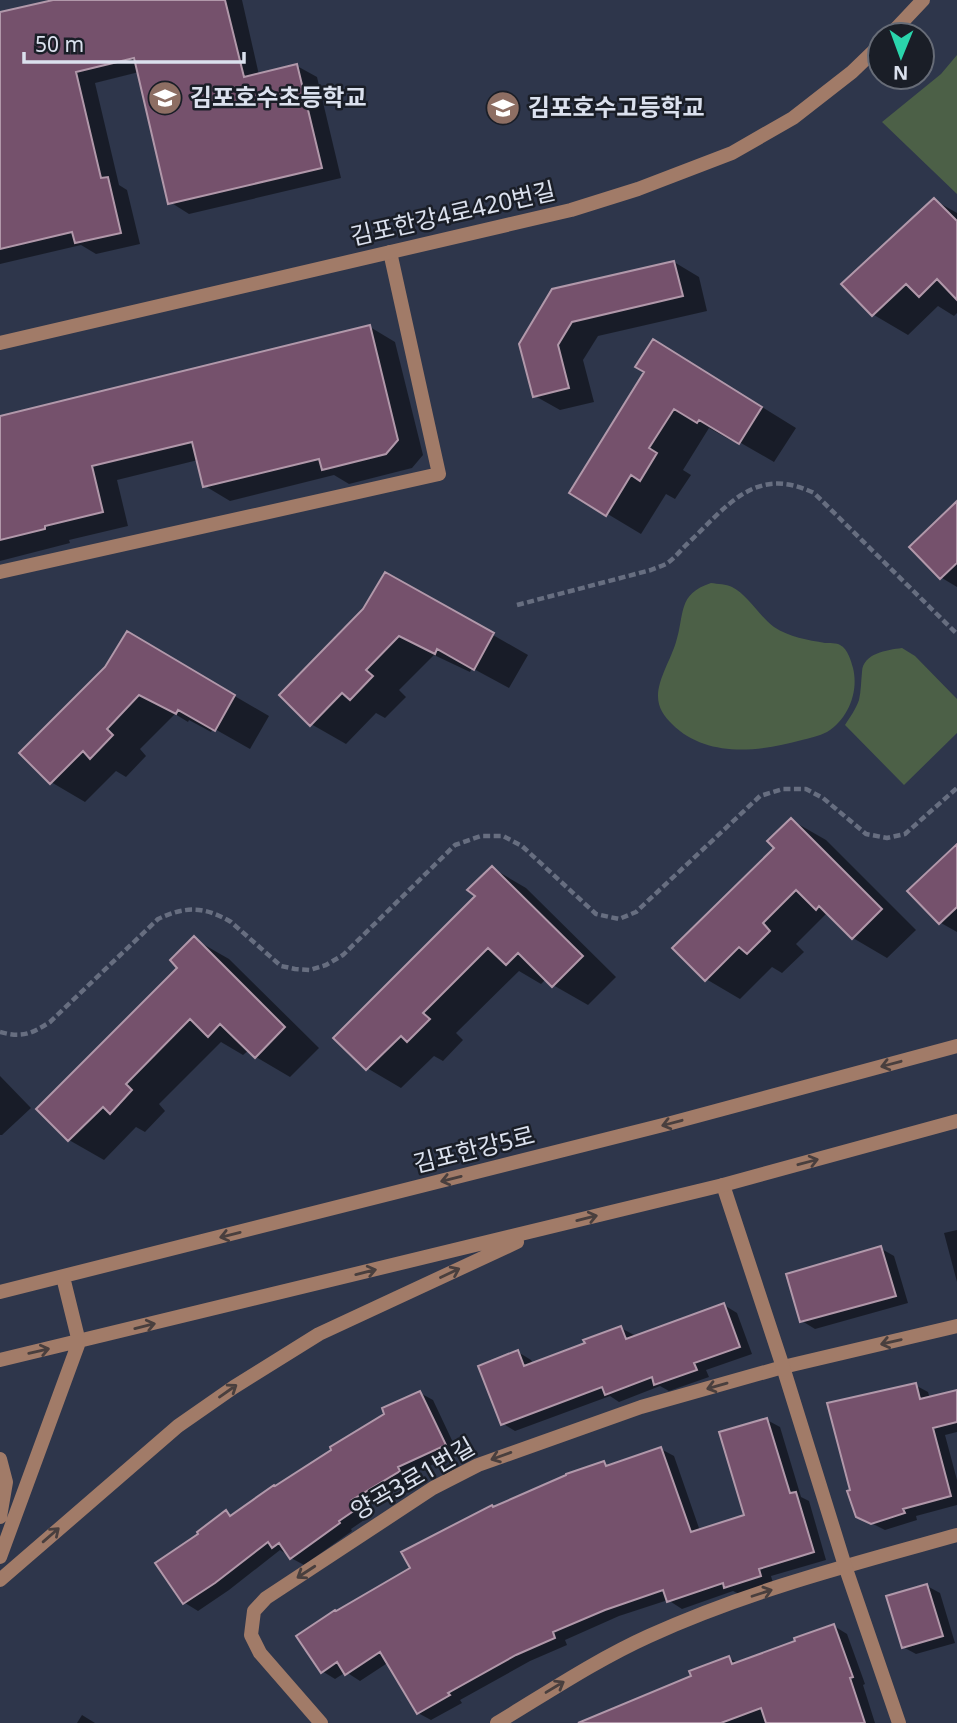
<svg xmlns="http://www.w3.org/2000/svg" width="957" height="1723" font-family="'Noto Sans','Noto Sans KR',sans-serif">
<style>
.green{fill:#4c6047}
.shadow{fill:#0007}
.building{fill:#75516c;stroke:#b198aa;stroke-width:2}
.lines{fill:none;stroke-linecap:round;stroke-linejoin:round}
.path{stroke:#676e80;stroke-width:4.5;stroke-dasharray:7 3.5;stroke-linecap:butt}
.service{stroke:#a17b68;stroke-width:14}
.minor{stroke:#a17b68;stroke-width:14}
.tertiary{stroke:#a17b68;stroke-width:14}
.oneway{stroke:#493f3e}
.labels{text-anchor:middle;stroke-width:5;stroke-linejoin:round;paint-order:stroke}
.poi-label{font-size:24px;font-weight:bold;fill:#dbe1ee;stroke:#1a1e27;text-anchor:start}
.street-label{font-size:24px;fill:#dbe1ee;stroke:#1a1e27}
</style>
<rect width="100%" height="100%" fill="#2e364b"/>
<path class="green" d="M957,55V194L882,122L941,74Z
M711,583C718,584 726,584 732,587C747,594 759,616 774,627C789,637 808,640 825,643C829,643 837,643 840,645C848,649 851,661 853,668C859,692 848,719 827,732C819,736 810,738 802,740C758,752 706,758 672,724C664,716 658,708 658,696C658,679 671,659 676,642C685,614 677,594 711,583Z
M902,648L915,656L957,699V733L904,785L845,725C850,717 856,709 859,700C861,691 861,682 862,672C863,653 887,650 902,648Z"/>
<path class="shadow" d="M61,0H242L259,75L297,66L317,77L341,178L189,214L170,202L139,72L95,83L119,185L127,190L140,244L96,254L81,245L0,264V14Z
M934,200L957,213V313L954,316L938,306L908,335L874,315L844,284Z
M674,262L699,277L707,311L598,336L583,360L594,402L560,410L535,396L521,344Z
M370,327L395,342L423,455L412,468L349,484L334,475L230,501L205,486L198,460L117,480L128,526L69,540L70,543L0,561V417Z
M688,361L796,428L774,462L734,439L732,441L709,428L683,470L691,475L675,499L666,494L641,534L571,492Z
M957,503V587L942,578L912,547Z
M386,574L528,655L509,688L472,668L470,672L434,655L399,690L406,697L385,718L376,713L346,744L311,724L365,610Z
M128,634L269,716L250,749L213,728L211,732L189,720L188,722L175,714L140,749L146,756L126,777L116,771L85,802L51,782L106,669Z
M791,820L826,840L916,930L887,958L853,938L834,919L826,914L796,944L804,952L782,973L772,967L740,999L706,979Z
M957,846V932L941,923L910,891Z
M492,868L526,888L616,977L588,1005L553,985L546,979L541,984L519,971L456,1033L463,1040L443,1061L434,1056L401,1088L367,1068L477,896Z
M194,939L229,959L319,1048L290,1077L256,1057L249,1050L243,1055L221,1042L159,1104L165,1111L145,1132L136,1127L104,1160L69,1140L179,968Z
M0,1076L31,1108L2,1135H0Z
M957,1230V1282L944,1233Z
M880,1248L894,1256L908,1303L815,1329L802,1321Z
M724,1305L737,1313L752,1354L706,1370L709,1377L669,1391L660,1386L619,1402L610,1396L515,1431L502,1423L518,1352L531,1360L533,1364L587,1344L621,1328L634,1335L635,1338Z
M915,1385L928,1392L930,1399L957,1392V1432L945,1435L957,1480V1505L916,1516L917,1520L885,1530L871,1523Z
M420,1393L433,1400L458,1453L410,1475L412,1479L364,1508L370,1516L351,1529L352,1531L304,1565L291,1558L288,1553L286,1554L280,1550L229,1590L198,1611L185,1603L157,1563L200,1534L226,1512L233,1516Z
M767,1420L780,1427L801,1497L809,1501L826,1560L771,1576L773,1583L739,1594L733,1591L682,1609L668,1600L619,1616L565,1640L567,1645L530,1661L460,1700L462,1703L431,1720L418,1713L389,1662L360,1681L346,1672L335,1679L322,1671L604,1463L610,1467L661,1449L674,1456L700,1531L746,1516Z
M927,1586L940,1593L955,1643L916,1654L903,1647Z
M834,1626L847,1634L865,1684L863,1685L875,1723H602L729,1658L738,1663Z
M82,1715L95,1723H77Z"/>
<path class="building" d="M53,0H225L244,77L297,64L322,168L168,204L134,58L76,72L101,178L108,177L121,233L75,243L72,232L0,249V12Z
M934,198L957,221V300L937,279L919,297L906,284L872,316L841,284Z
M674,261L683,296L572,322L558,345L569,388L533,397L519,344L552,289Z
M370,325L398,440L386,454L322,470L319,459L203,487L192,442L92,466L103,512L45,526V529L0,540V416Z
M653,339L762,407L739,444L699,420L697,423L674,409L649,448L657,453L640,481L631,475L606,516L569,493L644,372L635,367Z
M957,501V563L940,579L909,547Z
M385,572L494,633L474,670L437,649L435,654L399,636L366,670L373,676L350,700L342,693L310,726L279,695L363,609Z
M127,631L235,695L215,731L178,710L176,714L139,695L107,729L113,735L90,759L83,751L50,784L19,753L105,667Z
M791,818L882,909L852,939L819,906L816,910L796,890L763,923L770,931L747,954L739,947L705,981L672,948L774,848L767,841Z
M957,844V907L939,924L907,891Z
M492,866L583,956L552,987L518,953L506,965L488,948L423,1013L430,1019L407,1042L401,1036L366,1070L333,1038L475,896L467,890Z
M194,936L285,1027L255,1058L220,1024L208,1037L190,1019L126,1084L132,1090L110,1114L103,1107L68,1141L36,1109L177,968L170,960Z
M881,1246L896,1296L800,1322L786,1274Z
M724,1303L740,1347L694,1363L697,1370L654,1385L652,1377L605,1395L602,1387L501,1425L478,1366L518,1350L524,1366L585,1343L583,1340L621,1326L626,1339Z
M916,1383L920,1399L957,1390V1422L933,1428L951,1496L903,1509L905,1513L871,1524L856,1517L847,1491L850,1490L827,1403Z
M420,1391L446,1445L398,1467L400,1471L352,1500L358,1508L339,1521L340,1523L290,1559L279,1543L272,1548L268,1542L215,1583L183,1604L155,1563L198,1534L197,1532L226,1510L230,1516L274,1485L275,1486L331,1450L330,1447L384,1414L382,1408Z
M767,1418L790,1493L796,1492L814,1552L759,1569L761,1576L724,1588L723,1583L667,1602L663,1590L605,1610L553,1632L555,1638L516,1655L448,1693L450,1695L417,1714L380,1652L345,1675L337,1662L321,1673L296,1636L335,1610L336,1611L410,1568L401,1552L492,1505L493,1507L566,1475V1474L604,1461L606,1466L661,1447L691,1532L744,1515L719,1432Z
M927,1584L943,1636L902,1648L886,1596Z
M834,1624L853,1677L850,1678L865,1723H766L761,1708L721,1723H578L691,1676L689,1671L729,1656L732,1664L795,1641L794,1638Z"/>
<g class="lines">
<path class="path" d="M517,605L651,570C656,568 662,566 666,564C674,559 680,551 686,545C726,508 754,464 814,493L957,634
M0,1032C22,1038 31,1034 50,1022L158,919C185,906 204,906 231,922L281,966L295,969L310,970L326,965L343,955L455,845L481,836H503L522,846L596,914L619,919L636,912L760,796L783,789H806L823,798L866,834L887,838L905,834L957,788"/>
<path class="service" d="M321,1723L260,1653L251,1635L254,1611L266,1598L433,1488L478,1465L641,1407L783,1367L957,1326
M497,1723C547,1693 596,1660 649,1636C747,1591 853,1564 957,1535"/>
<path class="minor" d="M0,572L439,474L390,252
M723,1185L783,1367L845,1566L899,1723"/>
<path class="tertiary" d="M890,35L923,0
M0,343L571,210L638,189L732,153L793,118L852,72L880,45
M0,1292L671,1123L957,1046
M0,1360L723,1185L957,1121
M0,1459L6,1482L0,1517
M0,1557L79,1342L63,1277
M0,1580L178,1426L234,1387L319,1334L517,1242"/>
</g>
<defs><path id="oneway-shaft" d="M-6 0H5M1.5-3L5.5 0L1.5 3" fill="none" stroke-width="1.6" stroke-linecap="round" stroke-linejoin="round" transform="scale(1.75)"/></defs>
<g class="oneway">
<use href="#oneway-shaft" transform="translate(891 1064) rotate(165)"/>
<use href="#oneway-shaft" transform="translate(672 1123) rotate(165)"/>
<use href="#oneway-shaft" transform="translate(808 1162) rotate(-15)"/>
<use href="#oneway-shaft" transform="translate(451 1179) rotate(166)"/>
<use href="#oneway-shaft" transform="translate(587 1218) rotate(-14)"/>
<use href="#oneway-shaft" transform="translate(230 1235) rotate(166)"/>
<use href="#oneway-shaft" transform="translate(366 1272) rotate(-14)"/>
<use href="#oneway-shaft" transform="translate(450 1273) rotate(-25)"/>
<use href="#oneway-shaft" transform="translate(145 1326) rotate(-14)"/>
<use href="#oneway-shaft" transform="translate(891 1342) rotate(167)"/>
<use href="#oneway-shaft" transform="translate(39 1351) rotate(-13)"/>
<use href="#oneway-shaft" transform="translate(717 1386) rotate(164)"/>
<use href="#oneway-shaft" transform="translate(228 1391) rotate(-35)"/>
<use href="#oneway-shaft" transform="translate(501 1456) rotate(160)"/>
<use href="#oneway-shaft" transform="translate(51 1535) rotate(-41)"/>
<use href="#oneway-shaft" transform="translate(306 1572) rotate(147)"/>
<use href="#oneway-shaft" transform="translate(762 1593) rotate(-18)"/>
<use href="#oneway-shaft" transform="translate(555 1687) rotate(-31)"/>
</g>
<defs>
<g id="school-disc" transform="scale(1.75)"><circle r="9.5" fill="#8d6e63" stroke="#1a1e27"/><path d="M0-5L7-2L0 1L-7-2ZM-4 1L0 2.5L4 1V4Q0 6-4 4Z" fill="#fff"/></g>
</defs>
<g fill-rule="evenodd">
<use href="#school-disc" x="165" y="98"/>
<use href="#school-disc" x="503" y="108"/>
</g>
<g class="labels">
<g class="poi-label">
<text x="190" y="106">김포호수초등학교</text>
<text x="528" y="116">김포호수고등학교</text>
</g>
<g class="street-label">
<text transform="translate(453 214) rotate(-13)" y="8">김포한강4로420번길</text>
<text transform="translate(474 1150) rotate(-14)" y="8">김포한강5로</text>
<text transform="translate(413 1479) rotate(-30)" y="8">양곡3로1번길</text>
</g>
</g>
<g transform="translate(901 56) rotate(181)"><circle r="33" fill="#1a1e27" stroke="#676c77" stroke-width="2"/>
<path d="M0-5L12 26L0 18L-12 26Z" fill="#2ad5ac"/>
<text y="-10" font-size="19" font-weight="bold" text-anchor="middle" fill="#dbe1ee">N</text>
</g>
<path d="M24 52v10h220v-10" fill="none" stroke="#dbe1ee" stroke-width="3.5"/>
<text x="35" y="52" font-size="21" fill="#dbe1ee" stroke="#1a1e27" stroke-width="5" paint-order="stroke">50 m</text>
</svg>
